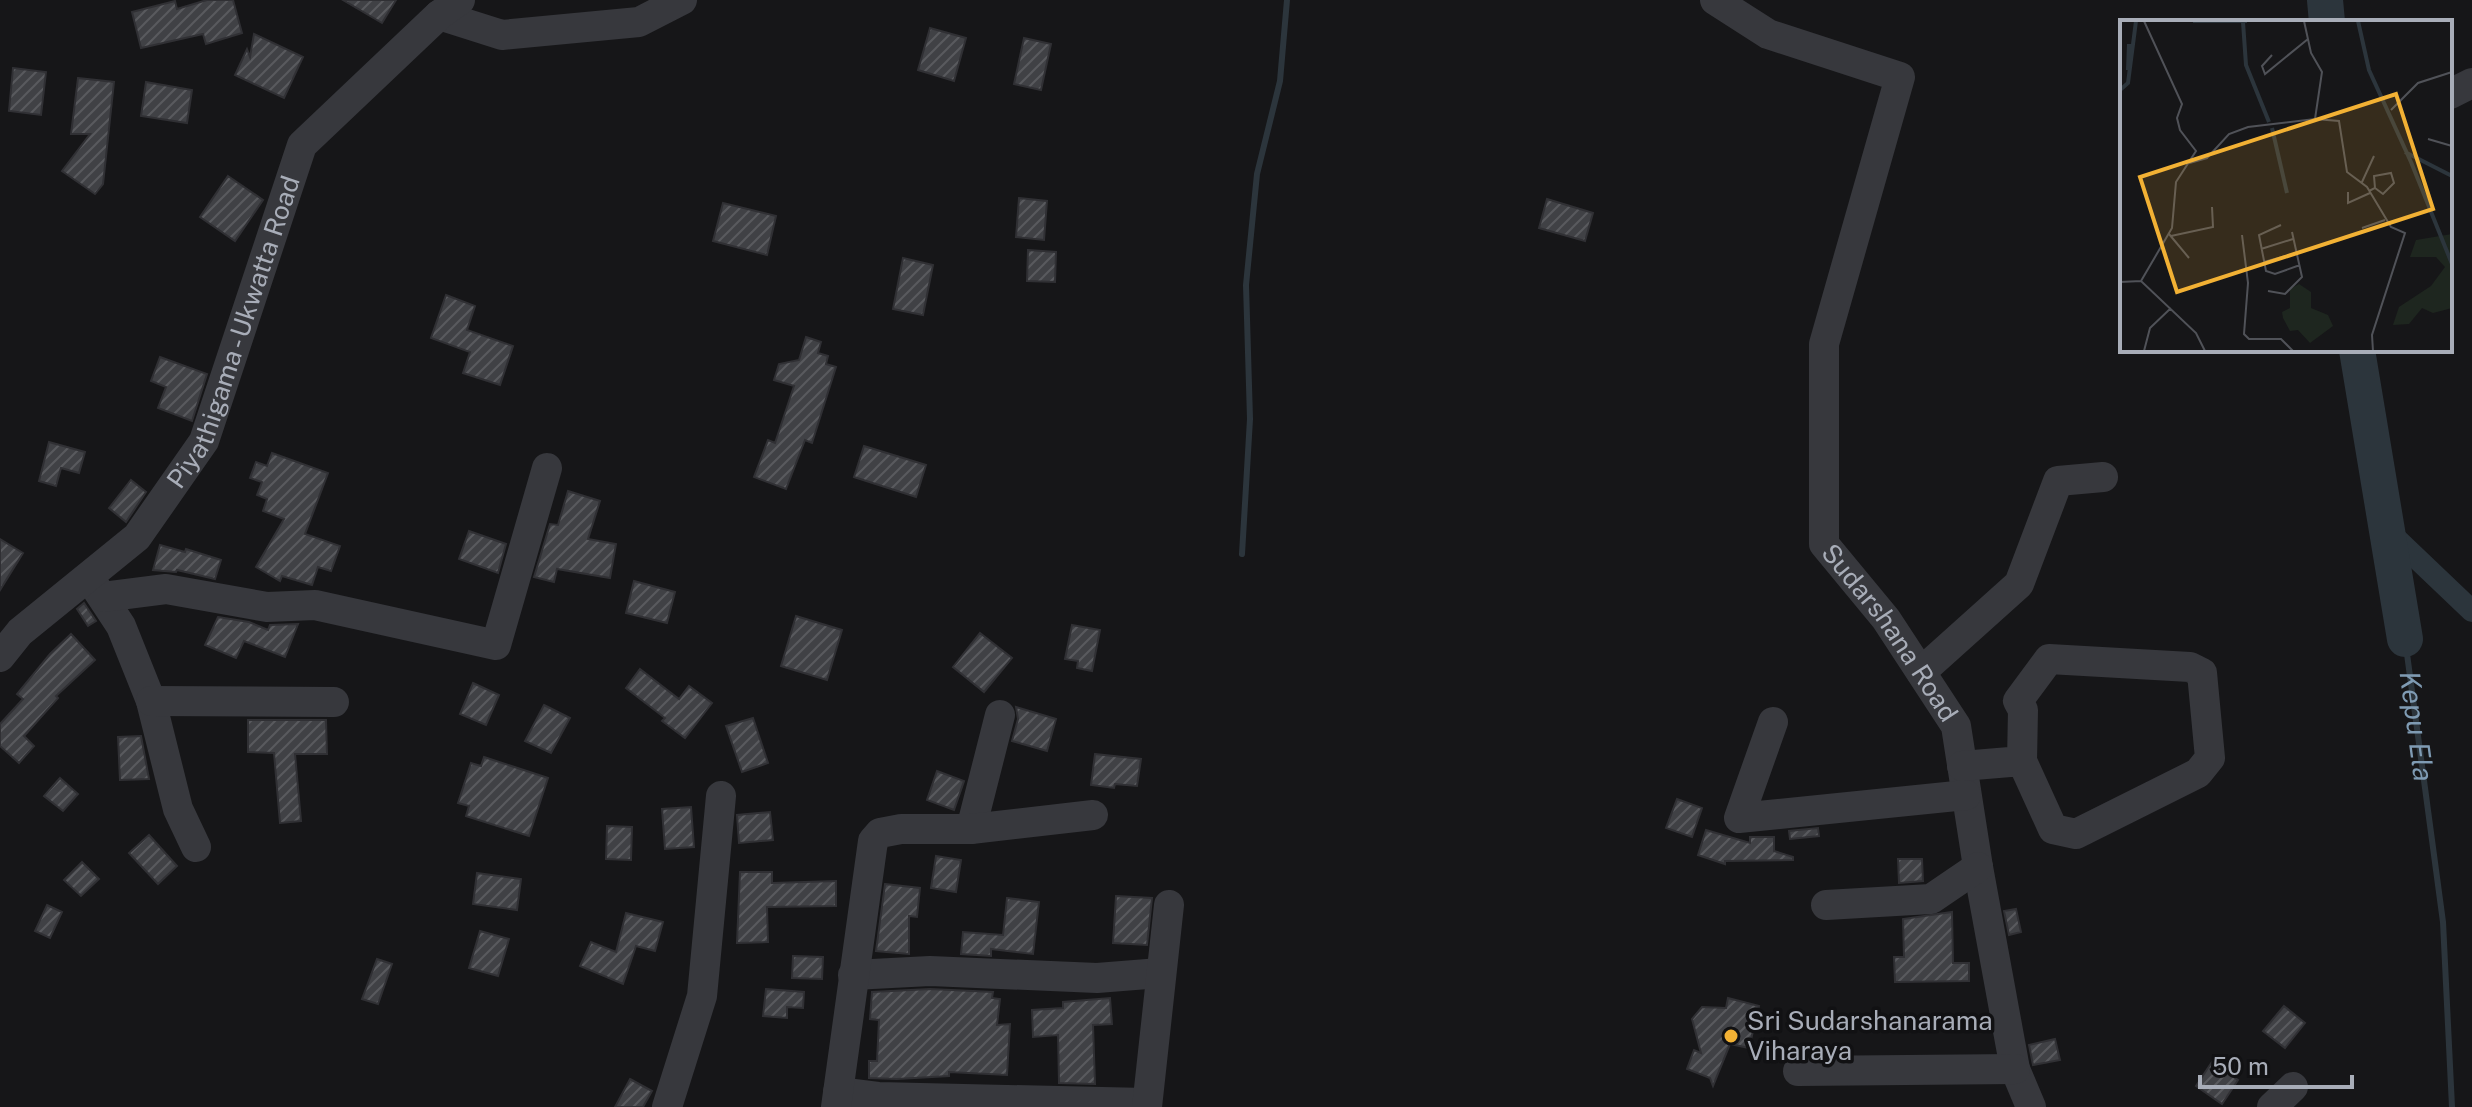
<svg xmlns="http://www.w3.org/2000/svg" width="2472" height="1107" font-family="'Public Sans',sans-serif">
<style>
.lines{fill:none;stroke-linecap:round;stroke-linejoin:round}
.stream{stroke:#2c353c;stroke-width:6}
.canal{stroke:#2c353c;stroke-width:22}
.river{stroke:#2c353c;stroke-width:36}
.building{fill:url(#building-hatch);stroke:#303034;stroke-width:2}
.minor{stroke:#37383d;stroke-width:30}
.poi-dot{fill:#f2b134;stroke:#111113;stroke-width:3}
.labels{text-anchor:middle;stroke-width:7;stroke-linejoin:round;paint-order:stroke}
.street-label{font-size:26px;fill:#a8adb8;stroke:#111113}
.poi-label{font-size:26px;fill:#a8adb8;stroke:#111113;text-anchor:start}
.water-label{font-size:28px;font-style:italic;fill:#7f9bb3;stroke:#111113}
.inset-river{fill:none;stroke:#2c353c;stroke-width:4}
.inset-road{fill:none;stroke:#505258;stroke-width:2}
.view{fill:#f2b134;fill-opacity:0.15;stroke:#f2b134;stroke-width:4}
.inset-edge{fill:none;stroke:#a8adb8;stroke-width:4}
</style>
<defs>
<pattern id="building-hatch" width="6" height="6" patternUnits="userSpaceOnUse" patternTransform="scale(2)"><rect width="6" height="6" fill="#404145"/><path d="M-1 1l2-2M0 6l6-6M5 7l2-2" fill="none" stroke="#595a5e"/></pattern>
</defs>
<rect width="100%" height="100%" fill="#161618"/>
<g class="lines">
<g class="stream">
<path d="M1242,554L1250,419L1246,285L1257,174L1280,81L1287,0"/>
<path id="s1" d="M2405,639L2443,922L2452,1107"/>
</g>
<path class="canal" d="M2386,529L2472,611"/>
<path class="river" d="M2325,0L2327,22
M2357,350L2405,639"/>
</g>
<path class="building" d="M207,0H233L242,33L206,44L203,34L141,48L132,12L175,1L177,9Z
M343,0H396L382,23Z
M930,28L966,38L954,81L918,70Z
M254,34L303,57L284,98L235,75L247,49L250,57Z
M1024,38L1051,44L1041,90L1014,84Z
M13,68L46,72L41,115L9,111Z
M78,78L114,82L103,184L95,194L62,171L90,134H71Z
M146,82L192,90L187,123L141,116Z
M228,176L263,200L235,241L200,217Z
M1019,198L1047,201L1044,240L1016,237Z
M1547,199L1593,213L1585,241L1539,228Z
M723,203L776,216L767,255L713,241Z
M1028,250L1056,252L1055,282L1027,281Z
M903,258L933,265L923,315L893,309Z
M446,295L475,306L467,330L513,346L500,385L463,373L470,352L431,338Z
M806,337L821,342L818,353L828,356L826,364L836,367L812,443L805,440L786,489L754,477L768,440L775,443L794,386L774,380L779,364L799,360Z
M160,357L207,374L192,421L158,408L166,387L151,381Z
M49,442L85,452L79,473L61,468L56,486L39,481Z
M864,446L926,465L916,497L854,477Z
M272,453L328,473L305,534L340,546L331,571L318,567L312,585L282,576L280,581L256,567L284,519L263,511L267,499L257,495L262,482L250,478L256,462L267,466Z
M131,480L146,492L126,522L109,508Z
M568,491L600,501L588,539L616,544L610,578L557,569L554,582L534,577L550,524L558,525Z
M469,531L506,544L498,573L459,559Z
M0,539L23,553L0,590Z
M160,545L185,552L186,549L221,560L215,579L177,570L176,572L153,570Z
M634,581L675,592L667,623L626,613Z
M84,603L96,621L88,626L77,609Z
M796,616L842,630L827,680L781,666Z
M218,617L249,622L268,630L270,625L298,624L285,657L244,641L236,658L205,645Z
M1072,625L1100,630L1092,671L1077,668L1078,661L1065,659Z
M980,633L1012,658L984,692L953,667Z
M71,634L95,660L56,696L58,698L24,736L34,746L19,763L0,746V724L23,699L17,694L50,654Z
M640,669L679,699L689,686L712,703L685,738L662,721L665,718L626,688Z
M473,683L499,695L486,725L460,714Z
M544,705L570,718L551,753L525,741Z
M1016,707L1056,719L1047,751L1012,741L1018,719Z
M753,718L768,763L742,772L726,726Z
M248,720H326L327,754H295L301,821L280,823L274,753L248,752Z
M141,736L149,779L120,780L118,737Z
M1095,754L1141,759L1137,786L1115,784L1114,788L1091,785Z
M484,757L548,778L529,836L466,816L469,806L458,803L471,763L481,766Z
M937,771L964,781L954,810L927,800Z
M60,778L78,794L63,811L44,796Z
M1677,799L1702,808L1692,837L1666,828Z
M691,807L694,847L665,849L662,809Z
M770,812L773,840L739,843L737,815Z
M607,826L632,827L631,860L606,859Z
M1818,828L1819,836L1790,839L1789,831Z
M1706,830L1750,843V837H1774V851L1793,857V860L1725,861V864L1698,855Z
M149,835L177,866L158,884L129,853Z
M936,856L961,860L956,892L931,888Z
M1898,859H1922L1923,881L1899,883Z
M82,862L99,879L81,896L64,880Z
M740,872H772V883L836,881V906L767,907L768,942L737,943Z
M477,873L521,879L517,910L473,904Z
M885,884L920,888L917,917L909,916V954L876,951Z
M1116,896L1152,898L1147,945L1113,943Z
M1007,898L1039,902L1033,954L991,949V956L961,954L963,932L1003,935Z
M47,905L62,912L50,938L35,931Z
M2016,909L2021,932L2009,935L2004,911Z
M1952,912L1953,963H1969V981L1895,982L1894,957H1904L1903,919Z
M626,913L663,922L655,951L636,946L623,984L580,966L591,942L616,952Z
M480,931L509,939L498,976L469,968Z
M793,956L823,957L822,979L792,978Z
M377,959L392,964L378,1004L362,999Z
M766,989L804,992L803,1008L787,1007V1018L763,1016Z
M930,989L993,992L992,998L1000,999L997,1025L1010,1024L1007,1075L949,1072V1076L897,1079L869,1078V1061H877L879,1020L870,1019L872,992Z
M1110,998L1112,1024L1093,1025L1095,1084L1059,1083L1058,1035L1033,1037L1032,1010L1063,1008V1002Z
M1728,998L1759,1006L1749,1048L1730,1044L1713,1086L1710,1078L1687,1069L1694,1050L1701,1053L1692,1019L1702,1007L1726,1008Z
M2284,1006L2305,1023L2285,1048L2263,1031Z
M2055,1039L2060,1060L2033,1065L2029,1045Z
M2212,1062L2238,1080L2222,1104L2196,1086Z
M630,1079L652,1091L643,1107H615Z"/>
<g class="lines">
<g class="minor">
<path id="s2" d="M1715,0L1768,34L1900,77L1824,344V544L1886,619L1956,726L1978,867L2015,1069L2031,1107"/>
<path d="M439,15L502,35L639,22L682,0"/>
<path d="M2450,94L2472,83"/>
<path d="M94,585L121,626L151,701L178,809L196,847"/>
<path d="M103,597L166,589L267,607L315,605L496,645L547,468"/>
<path id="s3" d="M0,657L20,632L137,537L204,441L302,145L439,15L460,0"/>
<path d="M1921,672L2019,584L2058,481L2103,477"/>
<path d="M151,701L334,702"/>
<path d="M1773,722L1739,818L1966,795"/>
<path d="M1962,766L2022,761L2023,710L2018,701L2049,659L2190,667L2202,673L2210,758L2198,773L2076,834L2053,829L2022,761"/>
<path d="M971,829L1000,715"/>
<path d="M1826,905L1931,899L1978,867"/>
<path d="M853,975L930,971L1097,978L1160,973"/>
<path d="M1798,1071L2015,1069"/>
<path d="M838,1092L878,1097L1146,1103"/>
<path d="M667,1107L702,996L721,796"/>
<path d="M836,1107L873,841L880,833L901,829H971L1093,815"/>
<path d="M1147,1107L1169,905"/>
<path d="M2272,1107L2293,1087"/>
</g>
</g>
<circle class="poi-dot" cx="1731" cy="1036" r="8"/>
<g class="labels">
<g class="street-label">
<text dy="9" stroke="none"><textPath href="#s3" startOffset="412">Piyathigama - Ukwatta Road</textPath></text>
<text dy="9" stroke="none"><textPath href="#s2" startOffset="790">Sudarshana Road</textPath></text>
</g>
<g class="poi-label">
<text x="1747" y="1030">Sri Sudarshanarama<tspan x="1747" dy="30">Viharaya</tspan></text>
</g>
<g class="water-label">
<text dy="10" stroke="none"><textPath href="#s1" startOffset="88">Kepu Ela</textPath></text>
</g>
</g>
<g transform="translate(2120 20)">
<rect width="332" height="332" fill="#161618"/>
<path d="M179,264L191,272V288L208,295L213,306L190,323L178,310L170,311L163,298L162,292L170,288V269Z" fill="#1e261f"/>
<path d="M332,214V288L313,293L302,288L289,304L273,305L279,287L311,266L325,247L316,237H290L296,220Z" fill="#1e261f"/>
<path class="inset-river" d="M73,1H127M238,1L249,50L291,142M123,2L126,45L149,102M8,50L9,24M0,70L8,63L16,1M152,108L167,173M285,132L332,156M291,142L332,244"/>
<path class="inset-road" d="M184,1L191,33L202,52L195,99M152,35L142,46L145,54L188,19M271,90L298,63L332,52M308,119L332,126M66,144L87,138L109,114L128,107L195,99L219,101L227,152L247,167L271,207L285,213L252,315L253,331M242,162L254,136M249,171L255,168L254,156L271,153L274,163L263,174L255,168M228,172V183L250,173M161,205L139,215L146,251L155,254L180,245M242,208L265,200M49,214L69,238M122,215L128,263L124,314L129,319H161L173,331M51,216L93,207L92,187M141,229L173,219M144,242L176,233M21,261L52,208L56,162L76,131L60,110L57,98L62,84L24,1M0,262L21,261L76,313L85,331M148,271L165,274L182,257L172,212M24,331L30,308L51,288"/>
<path class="view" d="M276,74L313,189L57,272L20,157Z"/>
<rect width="332" height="332" class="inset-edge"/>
</g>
<path d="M2200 1075v12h152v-12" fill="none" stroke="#a8adb8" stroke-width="4"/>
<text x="2212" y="1075" font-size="24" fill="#a8adb8" stroke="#111113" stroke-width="6" paint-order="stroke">50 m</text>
</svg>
